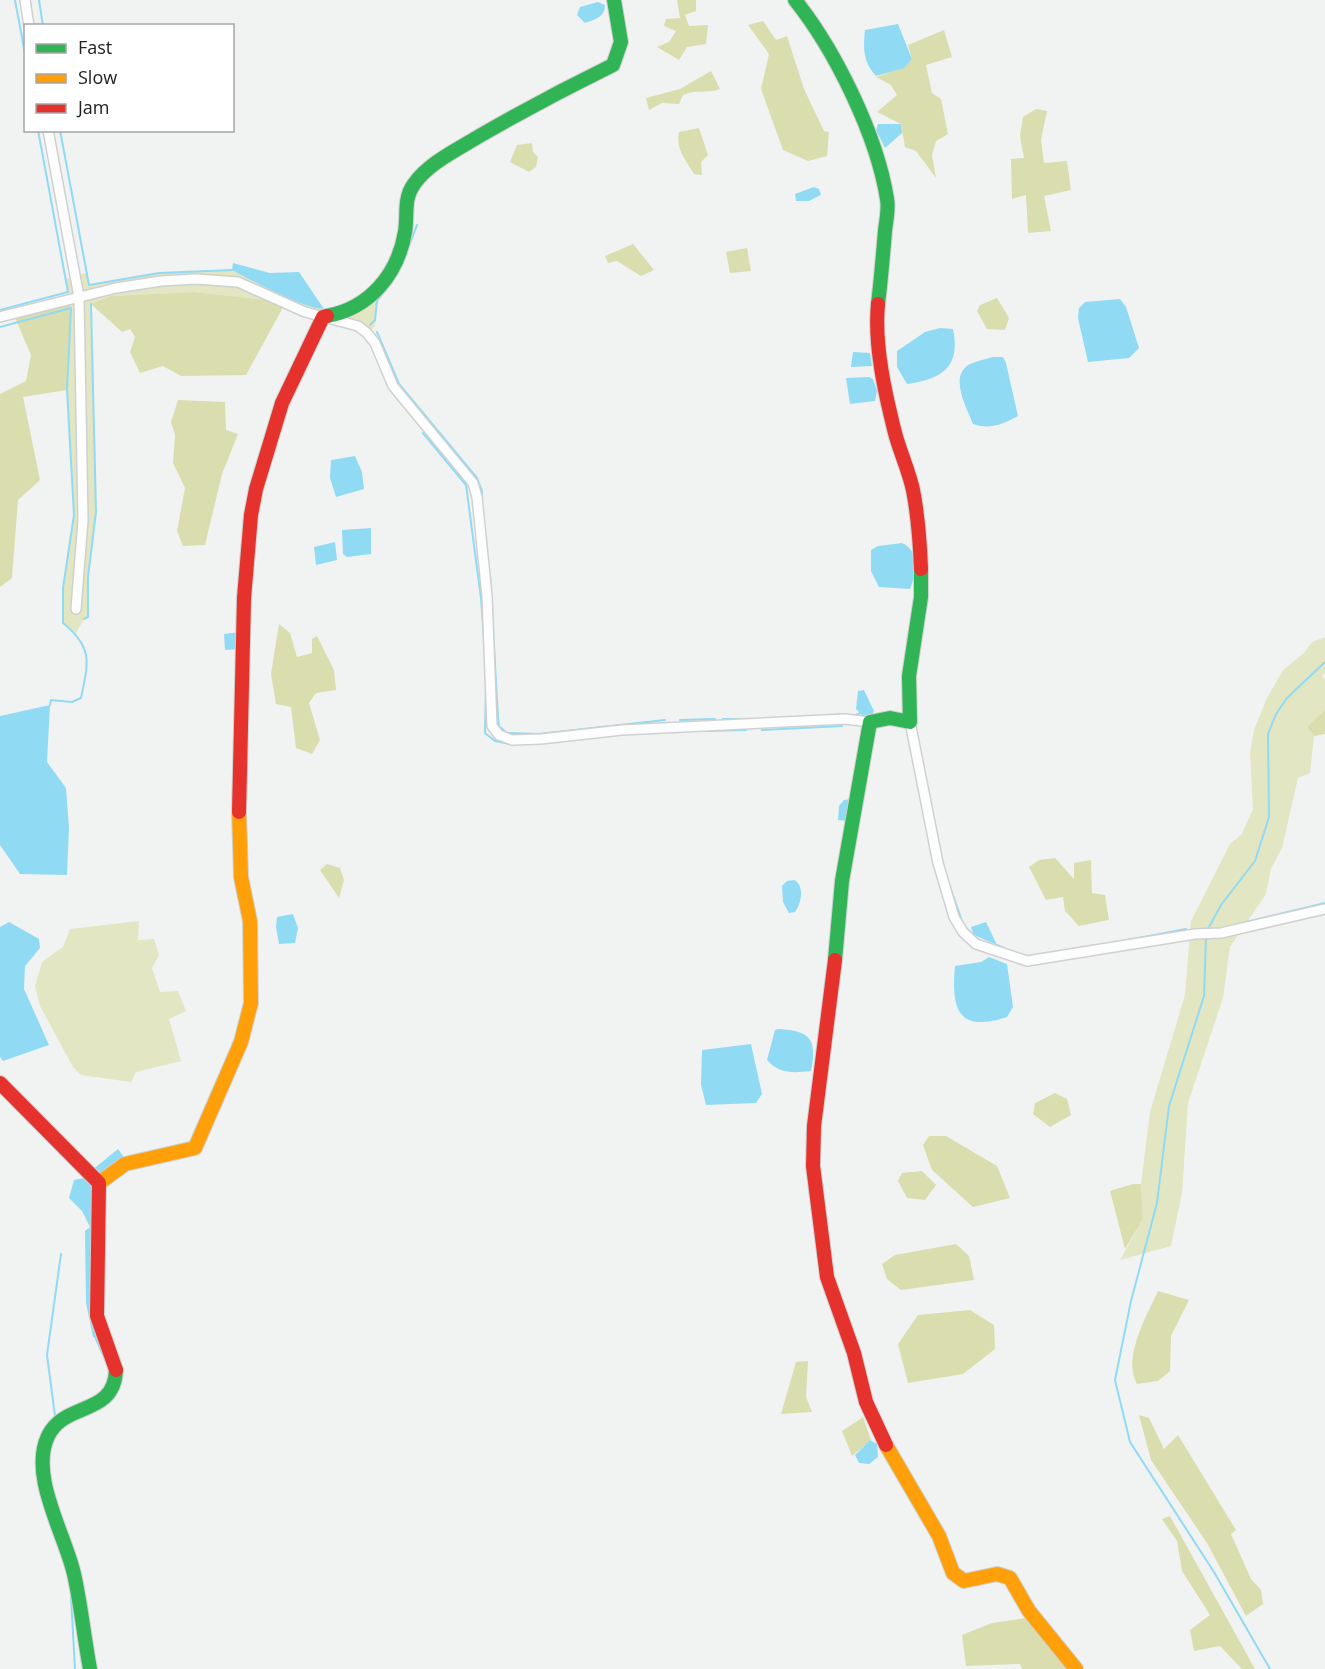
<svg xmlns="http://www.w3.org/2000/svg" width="1325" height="1669" font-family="'Open Sans',sans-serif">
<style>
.green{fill:#e2e6c2}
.forest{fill:#daddae}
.water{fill:#91daf3}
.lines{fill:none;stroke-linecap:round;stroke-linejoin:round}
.stream{stroke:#91daf3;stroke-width:2}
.street-casing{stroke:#cfd1d0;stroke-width:12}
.fast-casing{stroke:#cfd1d0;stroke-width:16}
.slow-casing{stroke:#cfd1d0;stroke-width:16}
.jam-casing{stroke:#cfd1d0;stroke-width:16}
.street{stroke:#fdfdfd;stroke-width:9}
.fast{stroke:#30b455;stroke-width:14}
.slow{stroke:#ff9f0a;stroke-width:14}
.jam{stroke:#e5322d;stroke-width:14}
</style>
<rect width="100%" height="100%" fill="#f1f3f2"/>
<path class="green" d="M232,270L321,309L323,317L349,313L372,296L377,301L375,326L367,333L358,326L305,312L286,302L194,292L110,296L91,304L96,512L88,577V617L84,619L76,633L63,623V588L74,515L67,390L71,308L66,279L86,273L89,285L159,273Z
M1325,637V673L1322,676L1325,680V709L1307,727L1314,736L1310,773L1298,778L1282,848L1271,869L1266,894L1230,947L1223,998L1188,1103L1182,1193L1171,1246L1120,1260L1143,1219L1141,1184L1150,1112L1185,995L1191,921L1230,844L1242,834L1253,809L1250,753L1254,730L1267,698L1283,670L1304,653L1312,642Z
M139,921L138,940L154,939L159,955L152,968L160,992L178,991L186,1011L169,1019L181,1061L136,1072L131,1082L81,1075L73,1067L40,1006L35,986L42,962L63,947L70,929Z"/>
<path class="forest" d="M677,0H696V11L685,15L689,26L708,25L706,44L687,47L679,60L657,47L669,42L676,31L664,26L666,19L680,18Z
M763,21L776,40L787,36L804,89L824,131L829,132L827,156L808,161L783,150L761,89L769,54L748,25Z
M944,30L952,57L926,65L932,93L941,99L948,134L936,141L932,155L936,178L916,151L905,147L901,124L877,112L897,95L891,85L876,77L904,67L912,59L908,45Z
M711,71L720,89C706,94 696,89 683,95L679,104L662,103L649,110L646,98L680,89Z
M1036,109L1047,111L1041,140L1044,163L1067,161L1071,190L1044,196L1051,231L1028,233L1026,195L1012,199L1011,159L1024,158L1020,136L1023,117Z
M699,128L708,155L701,162L702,175L694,174C686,161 675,148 679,132Z
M532,143L533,152L538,157L536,167L529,172L510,162L517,145Z
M633,244L654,270L641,276L617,261L608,263L605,256Z
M747,248L751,271L730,273L726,252Z
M194,292L286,302L246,375L181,376L163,366L140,373L130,352L135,337L130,329L122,332L91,304L110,296Z
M997,298L1009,318L1005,330L987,329L977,311L980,305Z
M69,299L71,308L67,390L23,397L40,480L18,500L12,578L0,587V394L26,381L31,355L13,313Z
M178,400L225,402L226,430L238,434L222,474L205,545L183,546L177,531L185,488L173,463L175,435L171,422Z
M279,624L290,633L297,657L312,653V639L317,636L334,670L336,690L316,693L309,703L320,740L312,754L296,748L291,707L276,704L271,674Z
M1325,709V734L1314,736L1307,727Z
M1055,858L1074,879V863L1091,860L1092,893L1105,895L1109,920L1079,926L1065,911L1063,897L1046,900L1029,867L1039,860Z
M327,864L340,868L344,880L339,898L320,870Z
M1055,1093L1067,1099L1071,1115L1050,1127L1033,1114L1035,1103Z
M929,1136H946L997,1166L1010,1198L973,1207L932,1170L923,1145Z
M922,1171L936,1185L925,1200L907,1198L898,1181L902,1173Z
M1133,1184H1141L1143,1219L1125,1249L1110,1191Z
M956,1244L969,1256L974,1280L901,1290L887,1279L882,1264L895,1255Z
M1158,1291L1189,1300L1171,1336L1170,1371L1158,1381L1137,1384C1122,1358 1147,1315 1158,1291Z
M970,1310L994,1325L995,1349L963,1374L908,1383L898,1344L918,1315Z
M808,1361L806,1397L812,1412L781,1414L796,1362Z
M1139,1415L1149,1418L1164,1449L1178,1435L1236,1530L1231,1534L1251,1579L1261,1590L1263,1604L1246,1616L1207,1543L1151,1460Z
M863,1417L871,1440L852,1456L842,1431Z
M1170,1516L1255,1669H1242L1220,1646L1194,1651L1190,1630L1210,1615L1182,1571L1177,1541L1162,1519Z
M1027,1618L1070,1669H1022L1020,1664L966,1666L962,1635L992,1623Z"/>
<path class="water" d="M598,2L605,5C605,17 596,19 585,23L577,15L580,7Z
M898,24L912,59L904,68L876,76C863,62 863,49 865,30Z
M878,124H901L902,133L885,148L876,130Z
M814,187L819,189L821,195L809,201H796L795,194Z
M233,263L270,273L299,272L324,309C304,309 251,280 232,270Z
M1120,299L1126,307L1139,348L1129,358L1088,362L1078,318L1079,308L1085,302Z
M940,328L953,329C961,367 942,379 907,384L897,367V351L925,332Z
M853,352L870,353L872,366L851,367Z
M993,357H1003L1006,363L1018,416C1004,424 989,430 973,424C967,408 950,379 967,366C972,362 986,359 993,357Z
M869,377L873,379L877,391L875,401L850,404L846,378Z
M355,456L362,472L364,489L336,497L330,478L331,460Z
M371,528V554L347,557L343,554L342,530Z
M335,542L337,560L316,565L314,547Z
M902,543C920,550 916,574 910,589L879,587L871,571V550L878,546Z
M240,632L241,649L225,650L224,634Z
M864,690L874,711L871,717H864L856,709L858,691Z
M50,705L47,762L66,788L69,828L67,875L20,874L0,845V716Z
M852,799L847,821L838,820L839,806L844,800Z
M795,880C805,888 801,903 795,912L789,913L783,902L782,886L787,881Z
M293,914L298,928L295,943L279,944L276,927L277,917Z
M9,922L39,939L40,948L25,966L24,989L49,1045L3,1061L0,1057V927Z
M986,922L997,945L974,935L971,927Z
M989,957L1007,964L1013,1007L1007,1017C958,1033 951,1010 955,966L981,962Z
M778,1029C812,1031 817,1040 811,1071C793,1073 779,1074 767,1060L775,1030Z
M751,1044L762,1094L756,1103L706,1105L701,1085L702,1050Z
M118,1149L126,1160L100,1177L91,1171Z
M88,1177L96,1185L91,1228L98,1332L96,1339L93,1337L86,1303L85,1231L90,1227L82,1211L69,1198L74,1180Z
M870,1440L877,1444L878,1457L869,1464L859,1463L855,1455Z"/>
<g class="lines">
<path class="stream" d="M15,0L26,59
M39,0L43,26
M60,130L89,285L159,273L232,270
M403,262L417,225
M0,310L68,292L38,130
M370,325L375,320L377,301L395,278
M0,327L71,308L67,390L74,515L63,588V623C94,648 88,664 81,698L72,702L51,700L50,705
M377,332L399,384L477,478L482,491V505
M423,433L466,485L481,598L485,653
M490,576L498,717L499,726L507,733L539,734L665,720
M84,619L88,617V577L96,512L91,304
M486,686L485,733L495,741L510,744
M856,715L860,713
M804,717L846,714
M723,719H753
M680,720L715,719
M762,730L842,726
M701,731L746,730
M948,881L962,921
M1238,924L1325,903
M966,928L974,935
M1194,929H1203
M1208,929L1221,905L1255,861L1269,817L1268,734L1276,714L1287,698L1325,662
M1206,938L1204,996L1169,1106L1157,1203L1131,1301L1115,1380L1130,1442L1214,1572L1270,1669
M1123,941L1186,929
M997,945L1006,949
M96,1339L107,1364
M55,1416L47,1355L61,1254
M47,1511L58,1542
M71,1597L75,1669"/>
<g class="street-casing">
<path id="street" d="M25,0L29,26
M48,130L79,297L83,520L76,609
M0,317L116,288L161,281L196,279L238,282L305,312L358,326L367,333L375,343L393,386L473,483L477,497L487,596L492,726L499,735L512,740L541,739L622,730L845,719L870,722
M910,722L938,863L954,917L963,932L976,944L1027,961L1195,934L1221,933L1325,909"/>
</g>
<g class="fast-casing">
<path id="fast" d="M795,0C835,50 877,135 887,199C889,209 886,221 885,231C883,255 881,280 878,304
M327,316C370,308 398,274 405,232C408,215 403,199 414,184C429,163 455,151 476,138C521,112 566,88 613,65L621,42L614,0
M835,960L842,881L870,722L890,718L910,722L909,676L921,597V569
M90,1669C84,1637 81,1605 74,1574C65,1534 29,1476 48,1436C65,1401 114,1417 116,1370"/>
</g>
<g class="slow-casing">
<path id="slow" d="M99,1183L125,1164L195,1148L241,1042L251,1003L250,921L241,877L239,812
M886,1445L939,1536L953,1573L964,1581L997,1574L1010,1578L1029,1611L1076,1669"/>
</g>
<g class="jam-casing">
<path id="jam" d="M878,304C874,345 885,393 895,433C900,452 909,471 913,490C918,516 920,543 921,569
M239,812L244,598L251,515L256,489L282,403L323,317L327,316
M835,960L814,1126L813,1166L827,1277L854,1353L866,1402L886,1445
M0,1083L99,1183L97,1316L116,1370"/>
</g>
<use href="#street" class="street"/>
<use href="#fast" class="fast"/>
<use href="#slow" class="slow"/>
<use href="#jam" class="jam"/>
</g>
<rect x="24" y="24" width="210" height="108" fill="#ffffff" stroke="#a6a6a6" stroke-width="1.5"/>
<rect x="36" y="44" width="30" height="9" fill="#30b455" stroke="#a6a6a6" stroke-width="1.5"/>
<text x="78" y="54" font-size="18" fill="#202121">Fast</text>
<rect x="36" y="74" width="30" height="9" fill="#ff9f0a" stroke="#a6a6a6" stroke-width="1.5"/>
<text x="78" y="84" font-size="18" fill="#202121">Slow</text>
<rect x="36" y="104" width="30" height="9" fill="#e5322d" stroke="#a6a6a6" stroke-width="1.5"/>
<text x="78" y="114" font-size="18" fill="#202121">Jam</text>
</svg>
